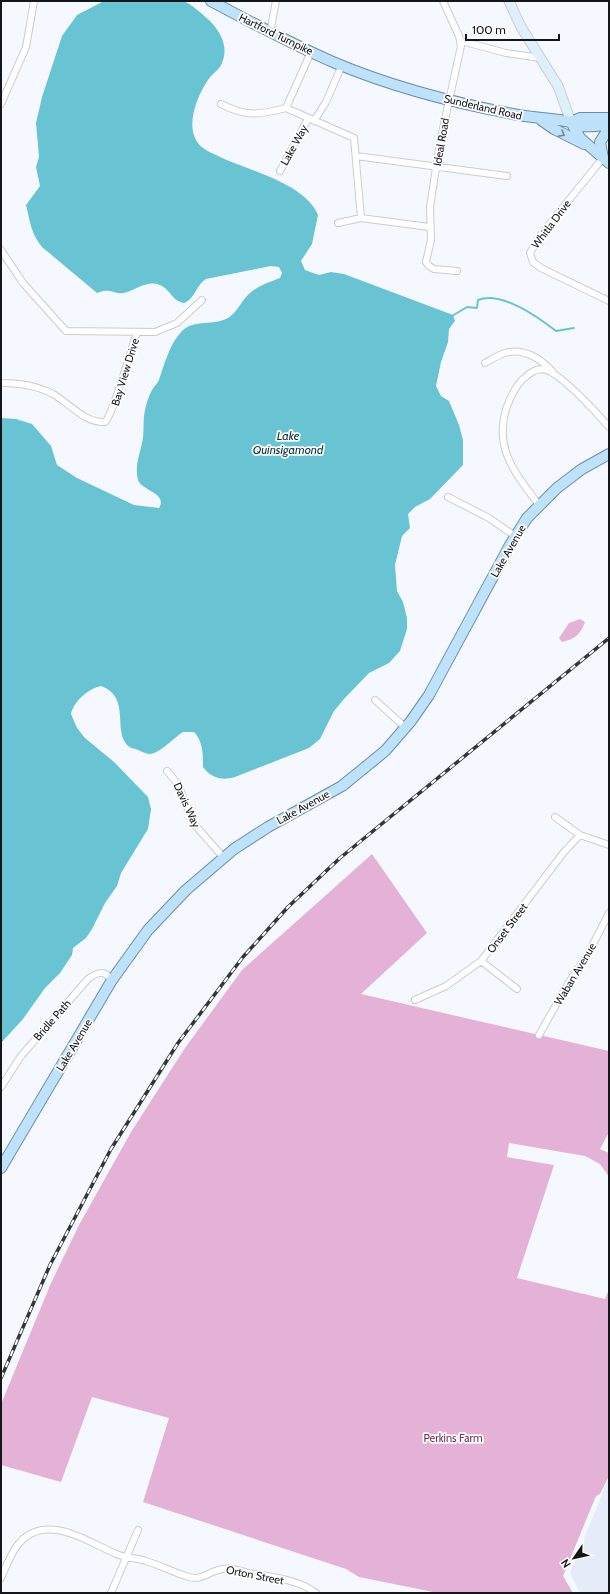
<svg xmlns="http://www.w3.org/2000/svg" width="610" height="1594" font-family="Cabin,sans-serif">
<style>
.built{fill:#e6ebfa}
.green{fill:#e4b2d6}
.water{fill:#68c3d2}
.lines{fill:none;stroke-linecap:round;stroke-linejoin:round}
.stream{stroke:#68c3d2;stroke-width:2}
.street-casing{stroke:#caccd4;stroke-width:8}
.secondary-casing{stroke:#caccd4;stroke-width:11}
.primary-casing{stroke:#688eab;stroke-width:12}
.street{stroke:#fff;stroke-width:6}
.secondary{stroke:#dff0fd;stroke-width:9}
.primary{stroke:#bfe2fb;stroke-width:10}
.rail-casing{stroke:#343538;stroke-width:3.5}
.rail{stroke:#fff;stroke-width:2;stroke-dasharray:6;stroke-linecap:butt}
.oneway{stroke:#728695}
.labels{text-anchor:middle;stroke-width:3.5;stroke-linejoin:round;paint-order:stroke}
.street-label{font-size:11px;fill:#151619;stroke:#fff}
.park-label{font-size:11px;fill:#722d63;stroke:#fff}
.water-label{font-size:12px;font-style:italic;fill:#033137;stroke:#fff}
</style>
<rect width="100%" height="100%" fill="#f6f8ff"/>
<path class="built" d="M609,1477V1593H580L570,1573Z"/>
<path class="green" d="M580,619L585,622C580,635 575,639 562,642L559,638L569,623Z
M372,854L427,933L361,994L609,1051V1132L600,1149L609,1153V1177L600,1164L585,1156L509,1143L507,1157L554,1165L517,1278L605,1299L609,1289V1476L600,1494L596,1496L563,1576L573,1593H438L359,1577L346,1569L143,1502L169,1418L92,1397L61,1482L1,1465V1404L51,1283L79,1225L131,1132L185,1048L242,970Z"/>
<path class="water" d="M104,1C123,1 142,1 162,1C168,1 177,0 183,1C192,4 203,15 210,21C222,34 230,49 220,67C216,72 211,75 208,80C197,96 185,126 198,143C202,149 212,153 218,156C246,170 305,183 318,215L312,244L301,261L305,270L319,275L331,272L344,274L453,315L455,321L449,329L448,342L441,362L436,386L441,396L449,401L459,425L463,440V465L430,499L415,507L408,514L410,528L402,536L395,565L397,591L403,602L407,618V629L400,651L389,663L369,673L344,699L334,711L320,739L309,748L235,777C222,781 211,778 203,767C203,755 203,741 194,732H183C175,737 158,755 149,754C143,753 138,749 131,748C110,734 133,698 101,686C88,689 74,701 71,714L77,728L85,738L114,762L148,797L151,809L148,829L121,873L117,886L105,903L92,929L86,938L73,948L72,955L60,973L45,988L23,1019L1,1043V418L16,419L32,424L51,446L57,465L77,478L134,505L159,508C168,493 142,491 138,480C134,466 141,451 143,438C144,429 143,419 145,410C147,402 149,394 154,387C155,385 158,383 159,380C164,365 170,343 182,331C194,319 214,326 228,318C236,313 240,304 246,297C256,286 267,283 280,278L282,273L279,267L271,266L206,279C196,285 195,299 184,303C172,301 171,290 160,285C146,280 137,290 124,293C114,295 111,287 97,293L42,247C31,234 30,221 26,205L40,186L36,167L39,157L36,123L42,97L62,36L77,15Z"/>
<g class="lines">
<path class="stream" d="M452,316L467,307L477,308L478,300C501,291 538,317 556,331L574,328"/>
<g class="street-casing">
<path id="street" d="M443,1L459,36L461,46L440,142L430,207L431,240L426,262L429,266L434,269L457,271
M270,33L276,1
M461,41L506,53L540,58
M1,104L26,47L34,1
M221,104C246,117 259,115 286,108
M286,108L354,138L361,218
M286,108L311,52
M314,121L326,102L342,65
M356,156L507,176
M603,158L539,237L530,253L533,262L541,268L609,301
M280,171L308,119
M338,223L361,218L429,227
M1,250L23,283L66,331L155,332L177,323L202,300
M485,363C492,359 498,355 505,353C523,347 541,359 552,371
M1,383C18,383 38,386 53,394C69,403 84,423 105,422C113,415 131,348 137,333
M448,497L489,518L515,536
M539,505C516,474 494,450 506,409C510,398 514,388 522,380C529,374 536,367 546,370C562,375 597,413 609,427
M375,700L406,728
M167,771L178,784L194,824L223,857
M555,817L580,835L609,845
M481,961L517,989
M415,1000L446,986L481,961L564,852L580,835
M539,1035L568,984L588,954L609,913
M1,1087L21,1056L88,979C97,972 104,970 112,980
M1,1578C10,1558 17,1534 42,1530C68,1526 96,1546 119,1555C128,1558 137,1558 146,1561C160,1565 174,1573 189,1577C203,1581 210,1570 223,1569C232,1567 240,1571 249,1573C271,1577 298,1579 316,1593
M111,1593L138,1530"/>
</g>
<g class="secondary-casing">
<path id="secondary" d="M509,1L521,27L558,86L571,122"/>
</g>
<g class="primary-casing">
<path id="primary" d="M211,1C251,22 291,44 333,62C387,85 455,103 513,114C532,118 552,118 571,122C574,122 578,126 582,126C590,127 600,125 609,125
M541,120L554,129L584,144
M571,122L580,138L609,163
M571,122L580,118H609
M603,158L600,142L609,128
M1,1168L112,980L148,930L186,890L234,849L268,827L342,786L385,751L411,721L429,695L510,545L527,518L557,488L582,469L609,454"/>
</g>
<use href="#street" class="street"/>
<use href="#secondary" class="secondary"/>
<use href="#primary" class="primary"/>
<g class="rail-casing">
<path id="rail" d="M1,1378L50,1265L111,1149L178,1043L243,957L288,907L340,858L609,638"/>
</g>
<use href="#rail" class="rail"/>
</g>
<defs><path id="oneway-chevron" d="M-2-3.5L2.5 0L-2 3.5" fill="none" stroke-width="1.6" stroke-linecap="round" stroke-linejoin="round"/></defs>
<use class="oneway" href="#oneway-chevron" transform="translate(562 134) rotate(29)"/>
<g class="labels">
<g class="street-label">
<text transform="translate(276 34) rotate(26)" y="4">Hartford Turnpike</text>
<text transform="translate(483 107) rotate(13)" y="4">Sunderland Road</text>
<text transform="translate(441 142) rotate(-80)" y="4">Ideal Road</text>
<text transform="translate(294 145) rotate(-61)" y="4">Lake Way</text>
<text transform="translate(551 224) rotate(-53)" y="4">Whitla Drive</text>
<text transform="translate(125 372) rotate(-73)" y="4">Bay View Drive</text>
<text transform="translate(508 551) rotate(-60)" y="4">Lake Avenue</text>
<text transform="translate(187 805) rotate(65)" y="4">Davis Way</text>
<text transform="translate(303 807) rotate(-29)" y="4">Lake Avenue</text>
<text transform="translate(507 928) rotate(-53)" y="4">Onset Street</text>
<text transform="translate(575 974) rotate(-59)" y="4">Waban Avenue</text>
<text transform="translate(52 1020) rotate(-49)" y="4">Bridle Path</text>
<text transform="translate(74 1045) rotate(-59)" y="4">Lake Avenue</text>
<text transform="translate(255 1575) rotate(11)" y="4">Orton Street</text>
</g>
<g class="park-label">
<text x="453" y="1442">Perkins Farm</text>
</g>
<g class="water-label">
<text x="288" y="440">Lake<tspan x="288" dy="14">Quinsigamond</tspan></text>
</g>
</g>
<rect width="610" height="1594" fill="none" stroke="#151619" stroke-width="4"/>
<g transform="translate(574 1558) rotate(236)" stroke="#ffffff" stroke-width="3" paint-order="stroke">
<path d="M0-3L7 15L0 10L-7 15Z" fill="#151619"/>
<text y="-6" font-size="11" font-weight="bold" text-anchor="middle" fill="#151619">N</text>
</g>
<path d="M466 34v6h93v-6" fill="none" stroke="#151619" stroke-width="2"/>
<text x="472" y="34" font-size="12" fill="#151619" stroke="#ffffff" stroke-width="3" paint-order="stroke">100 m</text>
</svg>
